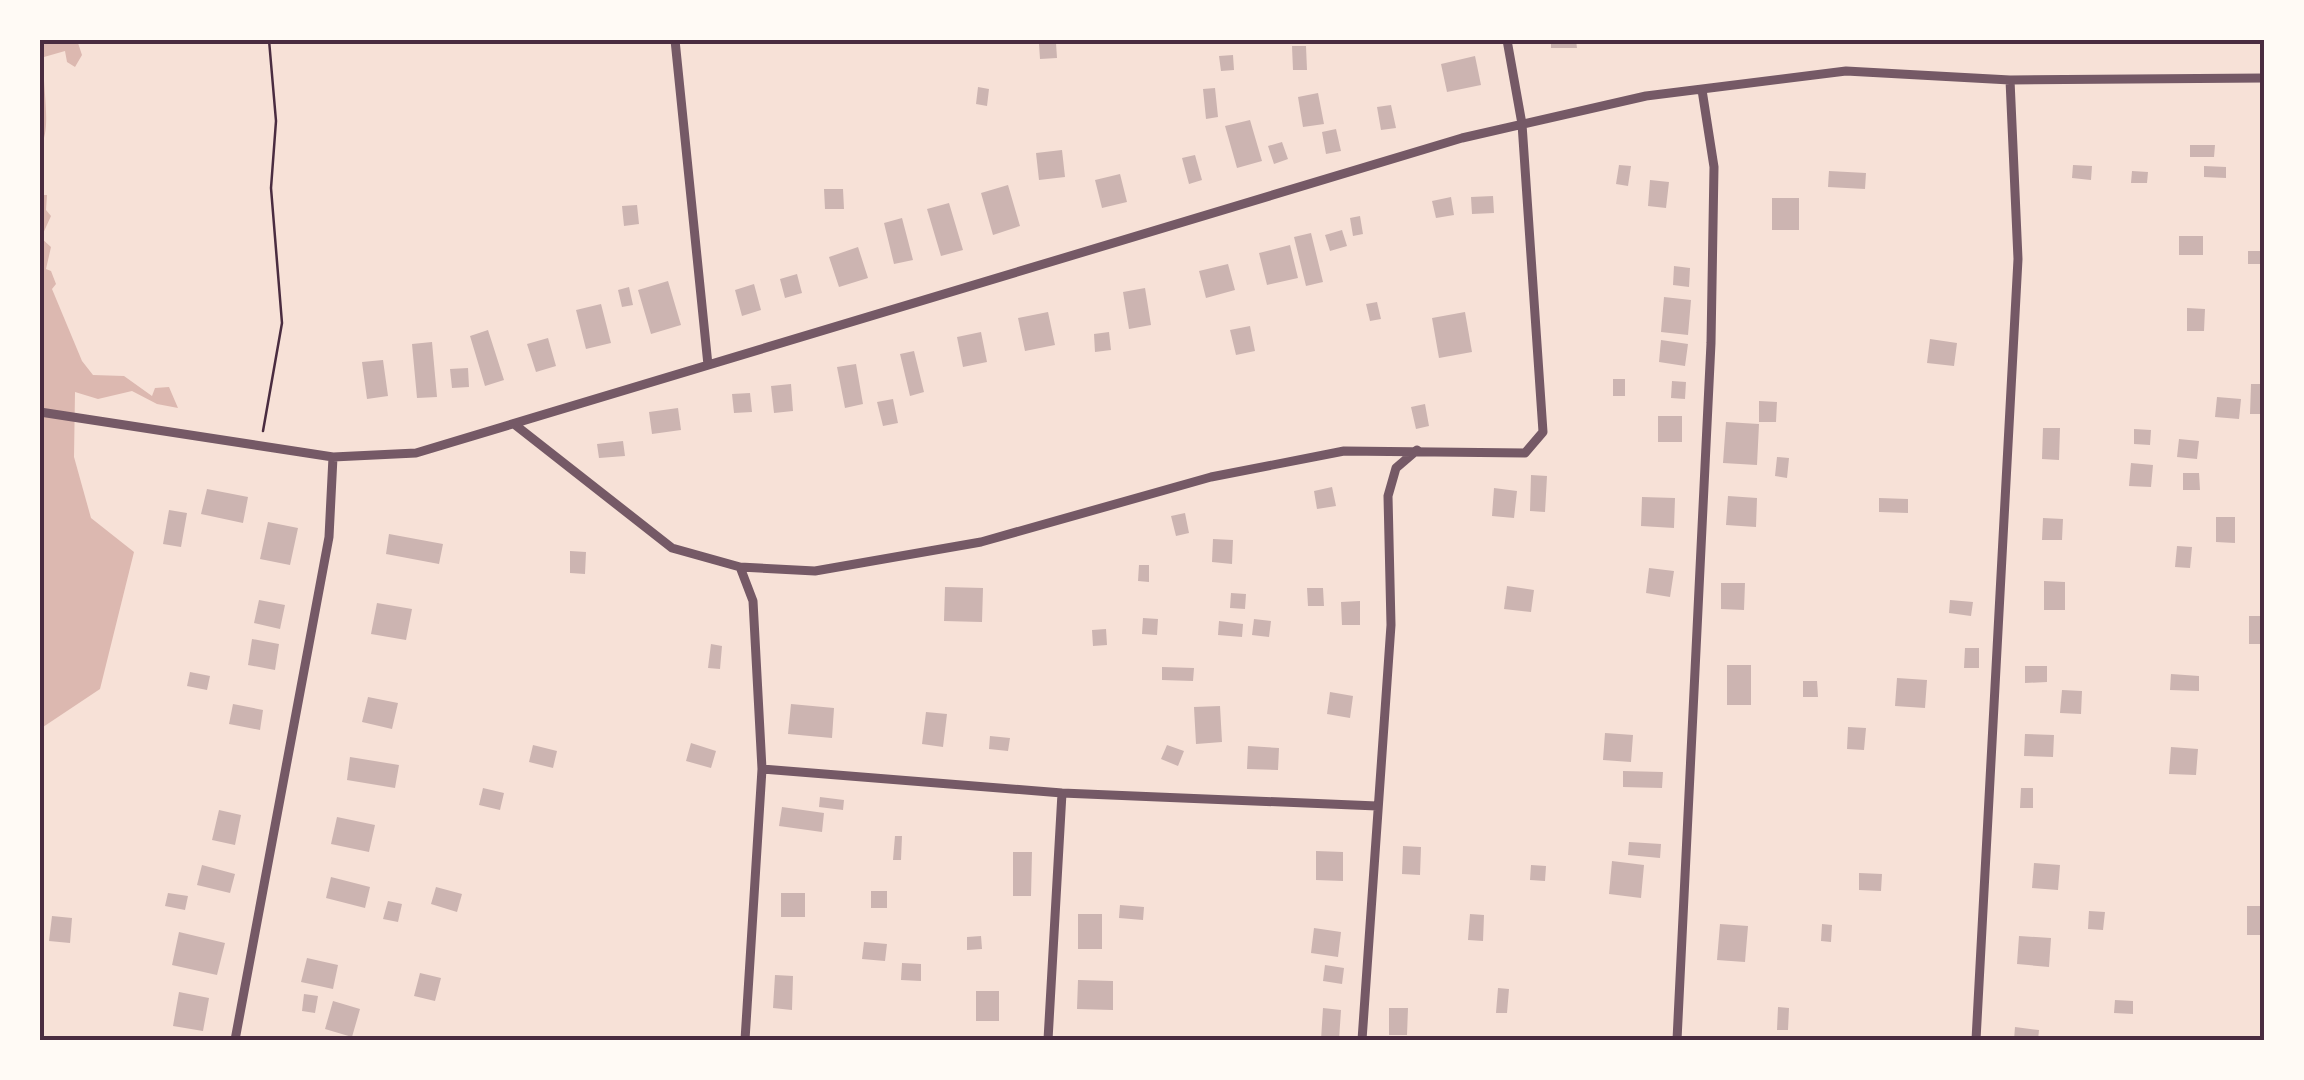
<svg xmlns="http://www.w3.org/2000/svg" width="2304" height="1080" font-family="'Open Sans',sans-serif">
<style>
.water{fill:#dcb8b0}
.building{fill:#ccb4b1}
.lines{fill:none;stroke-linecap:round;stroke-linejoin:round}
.path{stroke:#4a2c40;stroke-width:2.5}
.minor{stroke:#755966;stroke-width:9}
.neatline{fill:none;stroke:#4a2c40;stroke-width:4}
</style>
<rect width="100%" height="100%" fill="#f7e1d7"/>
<path class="water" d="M40,40H77L82,55L75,67L67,62L65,51L44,57C41,82 53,130 40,146Z
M40,195H47L46,210L51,216L41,238L51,247L46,269L51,271L56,284L52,289L82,361L93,375L124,376L152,396L155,388L169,387L178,408L157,404L132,391L98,399L75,392L74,457L91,518L134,552L100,689L40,729Z"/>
<path class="building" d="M1551,40H1576L1577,48H1551Z
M1056,43L1057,58L1040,59L1039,44Z
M1292,46H1306L1307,70H1293Z
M1233,55L1234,70L1221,71L1219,56Z
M1475,56L1481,85L1447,92L1441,64Z
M978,87L989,89L987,106L976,104Z
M1215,88L1218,117L1206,119L1203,89Z
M1318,93L1324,124L1303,127L1298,97Z
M1391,105L1396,128L1381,130L1377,107Z
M1250,120L1262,161L1237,168L1225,126Z
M1336,129L1341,151L1326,154L1322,132Z
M1282,142L1288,159L1274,164L1268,146Z
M2190,145H2215L2214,157H2190Z
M1062,150L1065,177L1039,180L1036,153Z
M1195,155L1202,180L1189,184L1182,158Z
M1619,165L1631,166L1628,186L1616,184Z
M2073,165L2092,166L2091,180L2072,178Z
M2204,166L2226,167V178L2204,177Z
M1829,171L1866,173L1865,189L1828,187Z
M2132,171L2148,172L2147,183H2131Z
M1120,174L1127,202L1102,208L1095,180Z
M1650,180L1669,182L1666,208L1648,206Z
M1008,185L1020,226L993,235L981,193Z
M824,189H843L844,209H825Z
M1493,196L1494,213L1472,214L1471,197Z
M1451,197L1454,215L1436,218L1432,201Z
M1772,198H1799V230H1772Z
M949,203L963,250L941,256L927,209Z
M637,205L639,224L624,226L622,206Z
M1360,216L1363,234L1353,236L1350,218Z
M902,218L913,260L894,264L884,223Z
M1342,230L1347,246L1330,251L1325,235Z
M1311,233L1323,282L1306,286L1294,237Z
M2179,236H2203V255H2179Z
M1290,245L1298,278L1267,285L1259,253Z
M858,247L868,278L839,287L829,257Z
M2248,251H2262V264H2248Z
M1228,264L1235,290L1206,298L1199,271Z
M1674,266L1690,268L1689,287L1673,285Z
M797,274L802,293L785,298L780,279Z
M668,281L681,325L651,334L638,290Z
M754,284L761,310L742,316L735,290Z
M629,287L633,305L622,307L618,290Z
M1145,288L1151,325L1129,329L1123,292Z
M1664,297L1691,300L1688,335L1661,332Z
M1377,302L1381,319L1370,321L1366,304Z
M601,304L611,343L586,349L576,310Z
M2187,308L2205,309L2204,331H2187Z
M1048,312L1055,345L1025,351L1018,318Z
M1465,312L1472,352L1439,358L1432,318Z
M1250,326L1255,351L1236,355L1230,330Z
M488,330L504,380L485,386L470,336Z
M981,332L987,362L963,367L957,337Z
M1109,332L1111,350L1095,352L1094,334Z
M548,338L556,366L536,372L527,344Z
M1930,339L1957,343L1954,366L1927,363Z
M1661,340L1688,344L1685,366L1659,362Z
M432,342L437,397L417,398L412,344Z
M914,351L924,392L910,396L900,354Z
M383,360L388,396L367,399L362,362Z
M856,364L863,404L845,408L837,367Z
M468,368L469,387L452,388L450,369Z
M1613,379H1625V396H1613Z
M1672,381L1686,382L1685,399L1671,398Z
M791,384L793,411L774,413L771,386Z
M2251,384H2264V414H2250Z
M750,393L752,412L734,413L732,394Z
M2217,397L2241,399L2239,419L2215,417Z
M893,399L898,423L883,426L877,402Z
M1759,401L1777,402L1776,422H1759Z
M1425,404L1429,426L1416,429L1411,407Z
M678,408L681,430L652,434L649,412Z
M1658,416H1682V442H1658Z
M1726,422L1759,424L1757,465L1723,463Z
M2043,428H2060L2059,460L2042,459Z
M2134,429L2151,430L2150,445L2134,444Z
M2179,439L2199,441L2197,459L2177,457Z
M623,441L625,456L599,458L597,444Z
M1777,457L1789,458L1787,478L1775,476Z
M2131,463L2153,465L2151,487L2129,486Z
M2183,473H2199L2200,490H2183Z
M1531,475L1547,476L1545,512L1530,511Z
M1332,487L1336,506L1317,509L1314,491Z
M1494,488L1517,491L1514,518L1492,516Z
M207,489L248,497L243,523L201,514Z
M1728,496L1757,498L1756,527L1726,525Z
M1642,497L1675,498L1674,528L1641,526Z
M1879,498L1908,499V513L1879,512Z
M169,510L187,513L181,547L163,544Z
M1185,513L1189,533L1176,536L1171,516Z
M2216,517H2235V543L2216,542Z
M2043,518L2063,519L2062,540H2042Z
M268,522L298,528L290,565L260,559Z
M389,534L443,544L439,564L386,554Z
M1213,539L1233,540L1232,564L1212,562Z
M2177,546L2192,547L2190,568L2175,567Z
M570,551L586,552L585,574L570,573Z
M1139,565H1149V582L1138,581Z
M1649,568L1674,571L1670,597L1646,593Z
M2044,581L2065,582V610H2044Z
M1721,583H1745L1744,610L1721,609Z
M1507,586L1534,590L1531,612L1504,609Z
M945,587L983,588L982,622L944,621Z
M1307,588H1323L1324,606H1308Z
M1231,593L1246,594L1245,609L1230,608Z
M259,600L285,605L280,629L254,623Z
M1950,600L1973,602L1971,616L1949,613Z
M1360,601V625H1342L1341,602Z
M377,603L412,609L406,640L371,634Z
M2249,616H2264V644H2249Z
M1143,618L1158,619L1157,635L1142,634Z
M1254,619L1271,621L1269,637L1252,635Z
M1219,621L1243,624L1242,637L1218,635Z
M1106,629L1107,645L1093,646L1092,630Z
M252,639L279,644L275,670L248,665Z
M711,644L722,646L720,669L708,668Z
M1965,648H1979V668H1964Z
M1727,665H1751V705H1727Z
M2025,666H2047V682L2025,683Z
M1162,667L1194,668L1193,681L1162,680Z
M190,672L210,676L207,690L187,686Z
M2171,674L2199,676V691L2170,690Z
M1897,678L1927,680L1925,708L1895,706Z
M1803,681H1817L1818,697H1803Z
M2062,690L2082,691L2081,714L2060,713Z
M1330,692L1353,696L1350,718L1327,714Z
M368,697L398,703L392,729L362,722Z
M233,704L263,710L260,730L229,724Z
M791,704L834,708L832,738L788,734Z
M1220,706L1222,742L1196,744L1194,707Z
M926,712L947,714L943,747L922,744Z
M1848,727L1866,728L1864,750L1847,749Z
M1605,733L1633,735L1631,762L1603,760Z
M2025,734L2054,735L2053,757L2024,756Z
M990,736L1010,738L1008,751L989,749Z
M691,743L716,751L711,768L686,761Z
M533,745L557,751L553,768L529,762Z
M1167,745L1184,751L1178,766L1161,759Z
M1248,746L1279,748L1278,770L1247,769Z
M2171,747L2198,749L2196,775L2169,774Z
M350,757L399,765L395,788L347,780Z
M1623,771L1663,772L1662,788L1623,787Z
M483,788L504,793L500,810L479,805Z
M2021,788H2033V808H2020Z
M820,797L844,800L843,810L819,807Z
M782,807L824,813L822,832L779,826Z
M219,810L241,815L235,845L212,840Z
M337,817L375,825L369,852L331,844Z
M895,836H902L901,860H893Z
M1629,842L1661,844L1660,858L1628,855Z
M1403,846L1421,847L1420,875L1402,874Z
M1316,851L1343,852V881L1316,880Z
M1013,852H1032L1031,896H1013Z
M1612,861L1644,865L1641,898L1609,894Z
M2034,863L2060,865L2058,890L2032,888Z
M202,865L235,874L230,893L197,885Z
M1531,865L1546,866L1545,881L1530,880Z
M1859,873L1882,874L1881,891L1859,890Z
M331,877L370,887L365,908L326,898Z
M436,887L462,894L457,912L431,904Z
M871,891H887V908H871Z
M168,893L188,896L185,910L165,906Z
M781,893H805V917H781Z
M388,901L402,904L398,922L383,919Z
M1120,905L1144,907L1143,920L1119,918Z
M2247,906H2264V935H2247Z
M2089,911L2105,912L2103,930L2088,929Z
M1078,914H1102V949H1078Z
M1470,914L1484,915L1483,941L1468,940Z
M52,916L72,918L70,943L49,941Z
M1720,924L1748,926L1745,962L1717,960Z
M1822,924L1832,925L1831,942L1821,941Z
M1314,928L1341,932L1338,957L1311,953Z
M179,932L225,943L217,975L172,965Z
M981,936L982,949L967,950V937Z
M2019,936L2051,938L2049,967L2017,964Z
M864,942L887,944L885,961L862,959Z
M307,958L338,965L333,989L301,982Z
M902,963L921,964V981L901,980Z
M1325,965L1344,968L1342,984L1323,981Z
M420,973L441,978L435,1001L414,996Z
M775,975L793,976L792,1010L773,1008Z
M1078,980L1113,981V1010L1077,1009Z
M1498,988L1509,989L1507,1013H1496Z
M976,991H999V1021H976Z
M179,992L209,998L203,1031L173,1026Z
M304,994L318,996L315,1013L302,1011Z
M2115,1000L2133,1001V1014L2114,1013Z
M333,1001L360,1009L352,1037L325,1029Z
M1778,1007L1789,1008L1788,1030H1777Z
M1323,1008L1341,1010L1339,1040H1321Z
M1389,1008H1408L1407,1035H1389Z
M2015,1027L2039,1030L2038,1040H2014Z"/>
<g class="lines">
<path class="path" d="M263,431L282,323L271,188L276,121L269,40"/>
<path class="minor" d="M675,40L708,365
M40,412L333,457L416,453L1462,138L1646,96L1846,71L2010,80L2264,78
M514,424L672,548L740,567L753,601L762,769L745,1040
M740,567L815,571L981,542L1211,477L1344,451L1525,453L1543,432L1522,124L1507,40
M762,769L1062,793L1377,806
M235,1040L329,537L333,457
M1048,1040L1062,793
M1362,1040L1391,625L1388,496L1396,468L1417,450
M1677,1040L1711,343L1714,167L1702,90
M1976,1040L2018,259L2010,80"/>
</g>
<rect width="2304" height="1080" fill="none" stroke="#fffaf5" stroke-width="85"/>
<rect x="42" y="42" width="2220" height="996" class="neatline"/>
</svg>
